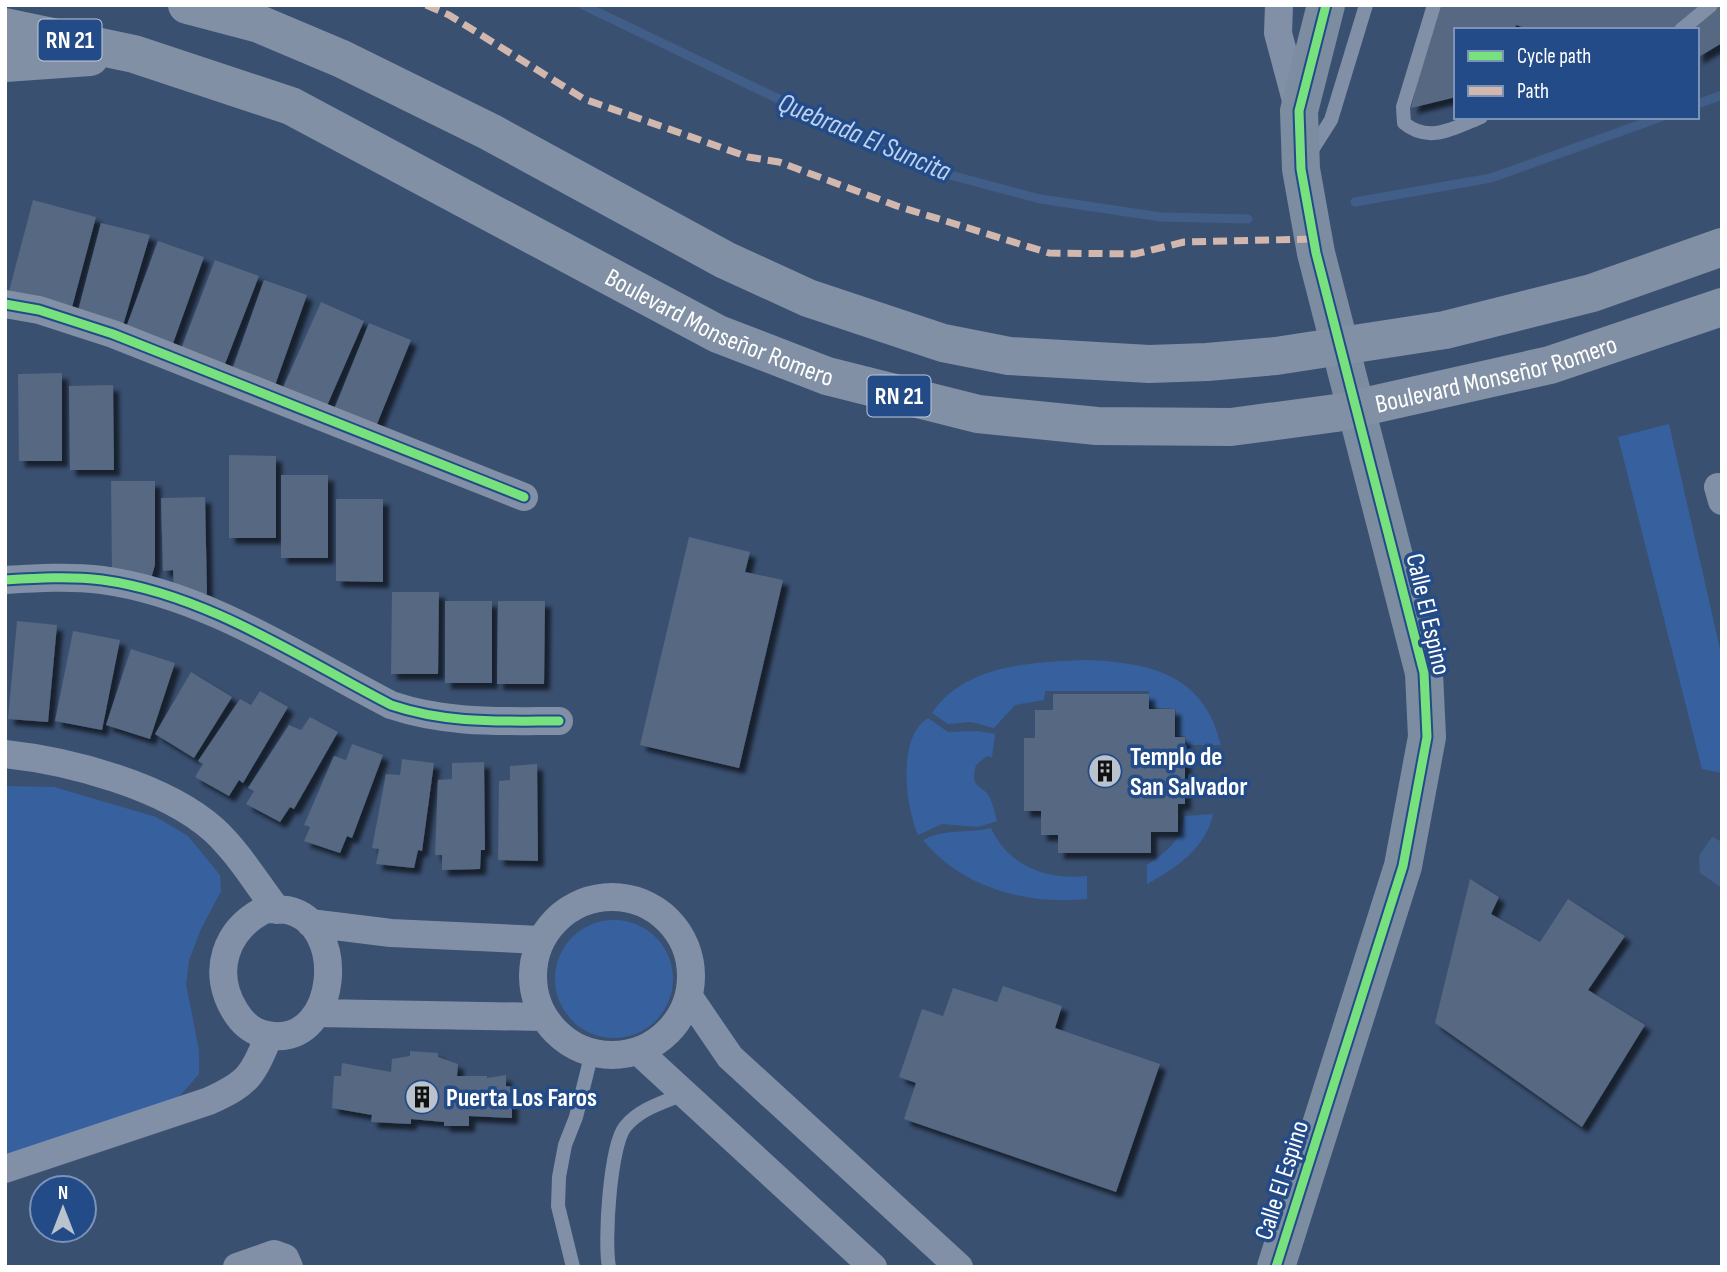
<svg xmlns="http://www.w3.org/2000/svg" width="1727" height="1272" font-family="'Sofia Sans Condensed',sans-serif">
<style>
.green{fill:#37619e}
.water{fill:#415e89}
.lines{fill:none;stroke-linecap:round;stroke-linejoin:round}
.stream{stroke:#415e89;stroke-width:9}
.building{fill:#566782;filter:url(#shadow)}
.lane{stroke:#8190a6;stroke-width:14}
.street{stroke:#8190a6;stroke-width:28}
.secondary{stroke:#7c8ca1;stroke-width:38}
.highway{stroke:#8190a4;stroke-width:38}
.quiet{stroke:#d1b7ad;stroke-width:7;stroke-dasharray:14 7;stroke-linecap:butt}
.cycleway-casing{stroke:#234b88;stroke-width:13}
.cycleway{stroke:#77e17e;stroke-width:9}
.labels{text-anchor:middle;stroke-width:7;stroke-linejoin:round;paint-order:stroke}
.shield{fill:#234b88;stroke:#bdc9db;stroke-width:2}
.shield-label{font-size:24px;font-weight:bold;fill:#fff}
.street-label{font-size:26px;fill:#fff;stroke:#234b88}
.poi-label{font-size:26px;font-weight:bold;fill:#fff;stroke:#234b88;text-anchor:start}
.water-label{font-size:28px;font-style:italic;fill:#bad1f1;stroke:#234b88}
</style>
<defs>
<filter id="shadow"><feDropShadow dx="6" dy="6" stdDeviation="2" flood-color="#0009"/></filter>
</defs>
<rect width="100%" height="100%" fill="#3a5071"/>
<path class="green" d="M1669,424L1722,658V773L1702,769L1618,437Z
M1087,660C1151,663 1204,674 1221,745H1188L1185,736H1176V709L1150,707L1149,691H1045L1044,700L1015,705L994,728L971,722L948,724L932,713C965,664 1034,662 1087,660Z
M928,718L948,732L977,731L995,734L992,757L987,756L976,765C969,790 982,783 990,798C993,805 995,813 997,821L978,827L942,824L918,835C906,807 896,738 928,718Z
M5,786L54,787L156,817L188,836L220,875L221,891L201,929L189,960L186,984L199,1051V1074L177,1099L5,1155Z
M1213,814C1207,847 1174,870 1147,884V865C1166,852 1183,840 1184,816Z
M991,828C1009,867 1047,880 1087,876V899C1027,905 962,888 923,840C946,828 967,834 991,828Z
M555 979a59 59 0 1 1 118 0a59 59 0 1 1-118 0Z"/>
<path class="water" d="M1712,837L1722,842V888L1700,873L1699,856Z"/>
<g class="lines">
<path class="stream" d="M583,5L891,153L950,175L1040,199L1161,217L1248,219
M1697,104L1722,95
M1355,202L1491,178L1661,117"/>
</g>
<path class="building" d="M1436,5H1722V43L1697,58V30H1532L1516,25L1515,30H1456V97L1411,108Z
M33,200L96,217L71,311L8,295Z
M101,223L150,235L121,332L77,315Z
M158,241L204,257L171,349L124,333Z
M215,260L259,276L223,369L180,352Z
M264,280L307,295L274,388L231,373Z
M321,302L364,321L326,408L282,390Z
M369,323L411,340L375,429L333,412Z
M62,373V461H19L18,374Z
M113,385L114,470H70L69,386Z
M229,455L276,456V538H229Z
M281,475H328V558H281Z
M111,481H155V565L150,582L112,572Z
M205,497L207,594H174L173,570L163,571L161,498Z
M336,499H383V582L336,581Z
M689,537L750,552L745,572L783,580L739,768L640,745Z
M392,592H439L438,674H391Z
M445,601H492V683H445Z
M498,601H545L544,684H497Z
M17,621L57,625L48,722L8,719Z
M73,631L120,640L102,730L55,721Z
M131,649L175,663L150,739L106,725Z
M191,672L232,697L194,758L155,734Z
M260,691L288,707L243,783L239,780L229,796L195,777L203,764L198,761L240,699L251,705Z
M1053,694H1149V709H1175V737H1185V804H1178V832H1151V853H1058V835H1041V811H1024V738H1035V710H1053Z
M310,717L338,732L294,809L290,807L280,822L246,804L254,791L248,788L289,725L301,730Z
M352,744L383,755L352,838L347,836L340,853L304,841L310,827L304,825L334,756L346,760Z
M402,759L434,763L422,851L418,850L414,868L376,864L379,849L372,848L386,774L400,775Z
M484,762L485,850H481L480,869L442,870V855H435L438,780L452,779V763Z
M537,764L538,861L498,860L499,781L510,780V766Z
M1470,879L1499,897L1491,914L1540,942L1568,899L1625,936L1588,990L1645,1025L1582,1127L1435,1023Z
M1003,986L1062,1006L1055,1028L1160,1064L1116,1192L904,1119L916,1083L899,1077L922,1009L943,1016L953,988L997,1002Z
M410,1051L438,1053V1057L458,1064L457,1076H487V1078L506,1075V1086L512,1087V1118L469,1116V1126H444V1122L411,1119V1124L371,1122L372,1115L332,1108L334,1076H341L342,1063L391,1072L392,1059L410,1056Z"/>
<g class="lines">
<path class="lane" d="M1434,5L1403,107L1404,123C1429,144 1454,128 1481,117
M1681,30L1711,5
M1310,153L1331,120L1366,5
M573,1267L558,1206L559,1177L565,1145L576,1117L592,1052
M609,1267C604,1242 610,1146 625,1127C640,1108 665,1102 686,1093"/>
<path class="street" d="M1279,5L1278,33L1298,108
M5,304L39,310L113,334L524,497
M1718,487L1722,501
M5,580C37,578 70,576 102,580C206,594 300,658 391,705C447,724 502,721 559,721
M5,754C70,761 165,786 214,830C238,852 257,884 277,910
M533 976a79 79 0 1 1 158 0a79 79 0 1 1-158 0Z
M266,909C273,910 281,909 287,910C349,923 338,1042 273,1036C255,1034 244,1026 235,1011C211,972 225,929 266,909Z
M310,923L391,933L541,940
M689,997L730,1057L959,1267
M317,1013L544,1017
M638,1051L873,1267
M5,1169L209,1101C249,1083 252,1076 269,1036
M237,1267L274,1254L285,1258L289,1267"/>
<path class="secondary" d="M1276,1267L1403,866L1427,737L1424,673L1316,253L1301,169L1299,111L1326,5"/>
<g class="highway">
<path d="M187,5L259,24L342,59L490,132L725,260L808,298L943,343L1009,356L1149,364L1207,362L1276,356L1445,330L1592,293L1722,247"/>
<path id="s1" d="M5,27L134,54L291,106L718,334L827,376L978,414L1097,426L1231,427L1336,413L1550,365L1722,307"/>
<path d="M5,63L90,57"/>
</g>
<path class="quiet" d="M426,5L449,15L584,99L748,157L779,162L897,206L1049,253L1135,254L1184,242L1314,239"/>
<g class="cycleway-casing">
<path id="cycleway" d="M5,304L39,310L113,334L524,497
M5,580C37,578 70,576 102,580C206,594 300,658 391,705C447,724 502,721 559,721
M1276,1267L1403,866L1427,737L1424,673L1316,253L1301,169L1299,111L1326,5"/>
</g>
<use href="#cycleway" class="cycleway"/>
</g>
<defs>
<g id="building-disc" transform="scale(1.75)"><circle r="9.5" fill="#bac2cd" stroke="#234b88"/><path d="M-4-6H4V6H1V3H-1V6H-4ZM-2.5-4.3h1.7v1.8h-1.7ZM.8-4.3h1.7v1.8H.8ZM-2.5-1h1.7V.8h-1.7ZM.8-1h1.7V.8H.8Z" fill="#111"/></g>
</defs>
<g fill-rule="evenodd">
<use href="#building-disc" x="1105" y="771"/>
<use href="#building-disc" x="422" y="1097"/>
</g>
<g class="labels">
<g class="shield">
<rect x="38.5" y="19.5" width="63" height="41" rx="5"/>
<rect x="867.5" y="375.5" width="63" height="41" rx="5"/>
</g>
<g class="shield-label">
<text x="70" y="48">RN 21</text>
<text x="899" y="404">RN 21</text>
</g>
<g class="street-label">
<text dy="9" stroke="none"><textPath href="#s1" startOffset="780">Boulevard Monseñor Romero</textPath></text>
<text dy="9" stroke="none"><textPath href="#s1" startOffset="1578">Boulevard Monseñor Romero</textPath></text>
<text transform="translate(1429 614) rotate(77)" y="9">Calle El Espino</text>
<text transform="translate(1281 1180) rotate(-72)" y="9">Calle El Espino</text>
</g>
<g class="poi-label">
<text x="1130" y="765">Templo de<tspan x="1130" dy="30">San Salvador</tspan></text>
<text x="446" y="1106">Puerta Los Faros</text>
</g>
<g class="water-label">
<text transform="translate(865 136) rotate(23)" y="10">Quebrada El Suncita</text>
</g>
</g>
<rect width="1727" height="1272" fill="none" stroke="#ffffff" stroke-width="14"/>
<rect x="1454" y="28" width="245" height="91" fill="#234b88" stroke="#7b93b8" stroke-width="2"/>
<rect x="1468" y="51" width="35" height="10" fill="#77e17e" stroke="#7b93b8" stroke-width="2"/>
<text x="1517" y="63" font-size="21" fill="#ffffff">Cycle path</text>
<rect x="1468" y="86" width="35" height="10" fill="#d1b7ad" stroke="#7b93b8" stroke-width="2"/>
<text x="1517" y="98" font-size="21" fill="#ffffff">Path</text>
<g transform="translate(63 1209)"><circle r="33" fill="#234b88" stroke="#7b93b8" stroke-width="2"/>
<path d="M0-5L12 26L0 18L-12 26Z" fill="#bac2cd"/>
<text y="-10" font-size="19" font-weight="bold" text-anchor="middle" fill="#ffffff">N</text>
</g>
</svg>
